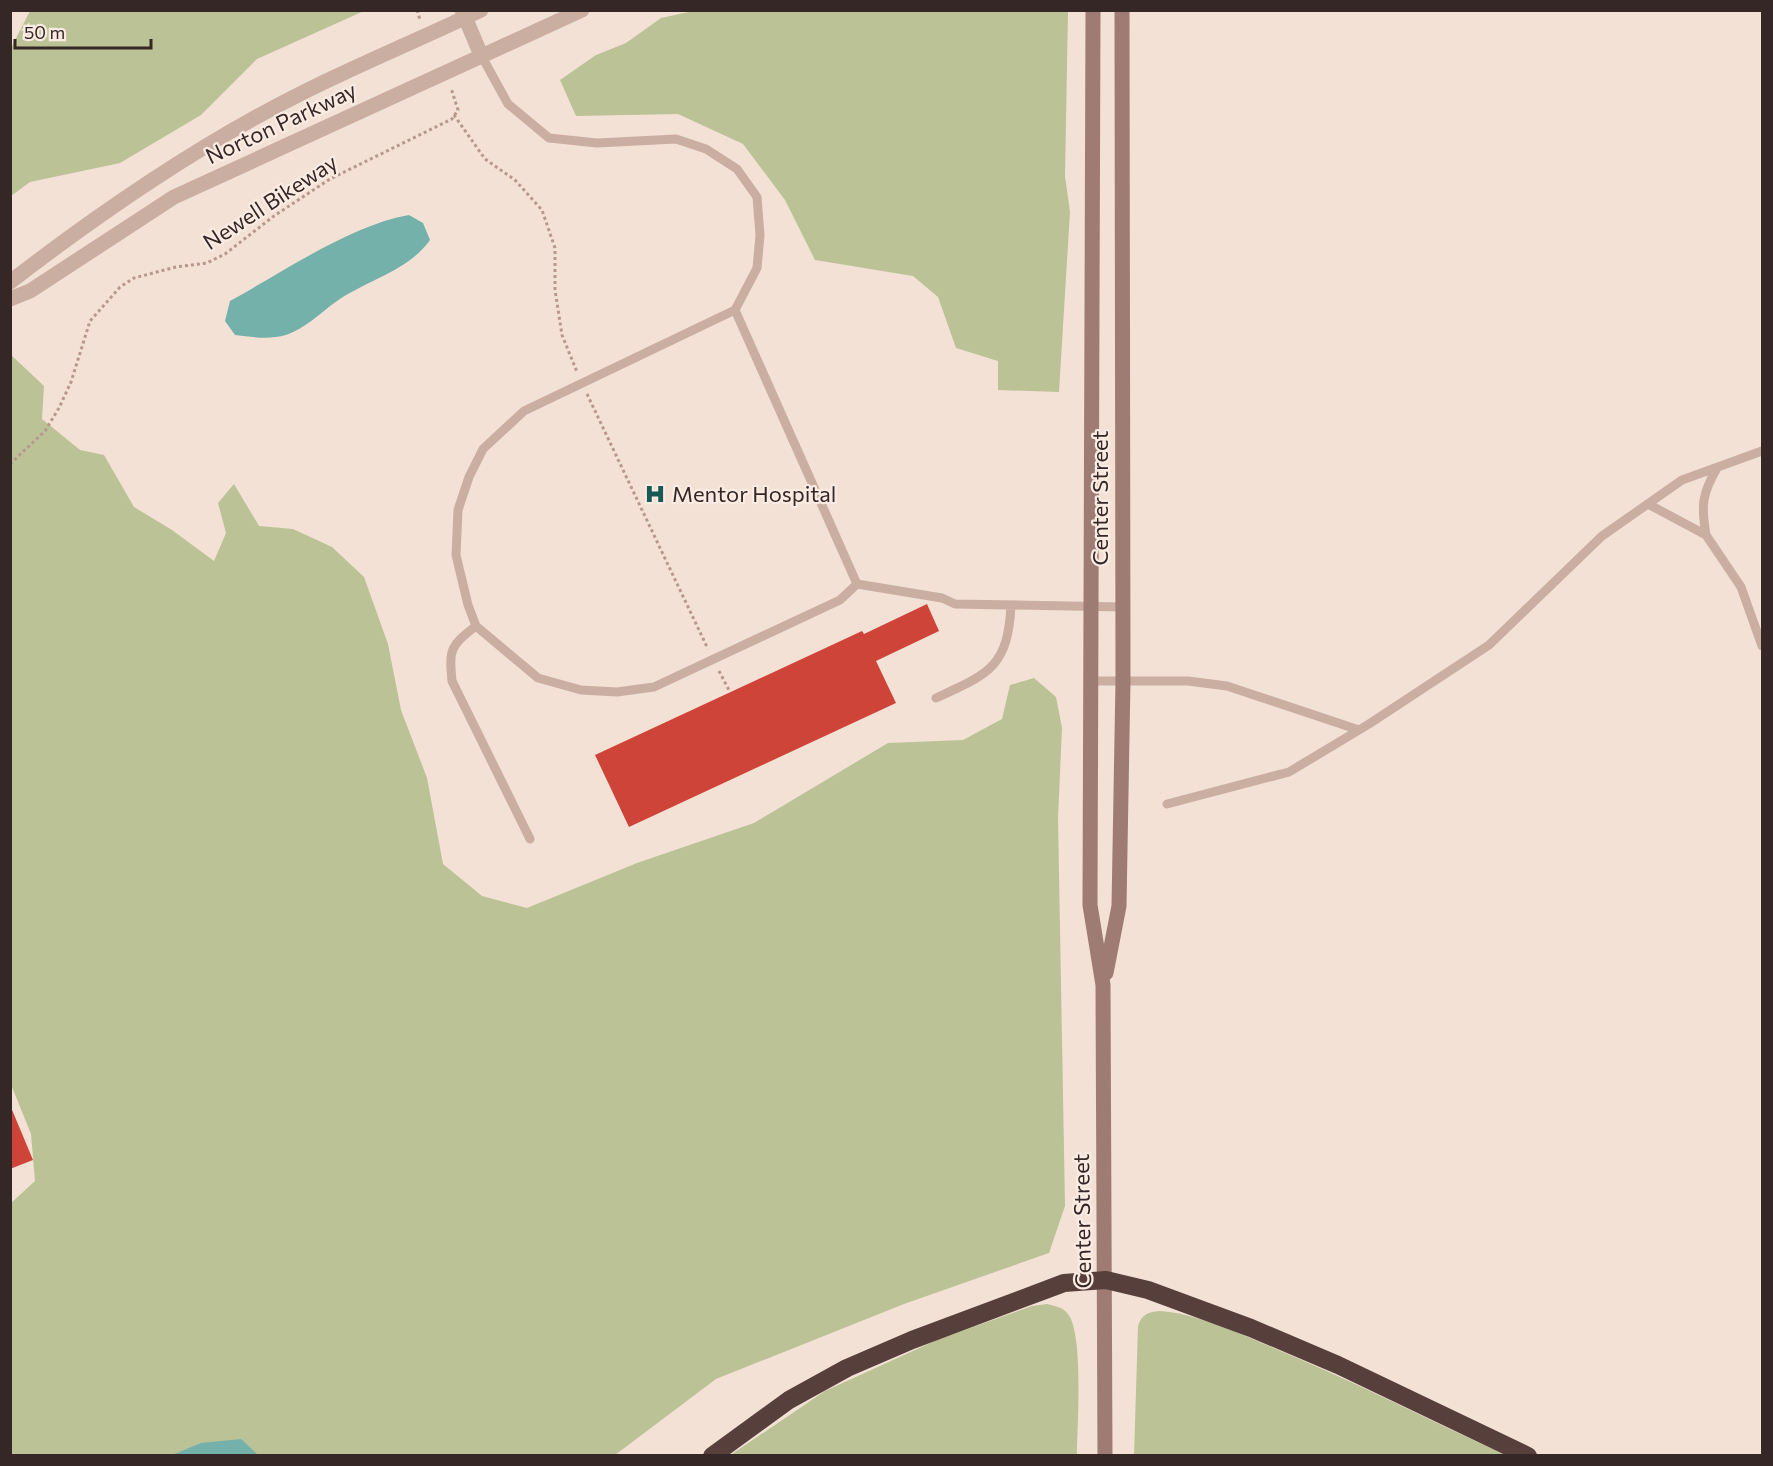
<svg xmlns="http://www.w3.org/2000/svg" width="1773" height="1466" font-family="Commissioner,sans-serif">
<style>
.green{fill:#bbc296}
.water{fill:#74b1aa}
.building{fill:#cf4438}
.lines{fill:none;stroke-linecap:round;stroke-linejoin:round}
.path{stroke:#b7988c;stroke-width:3;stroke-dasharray:3 3;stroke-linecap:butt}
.service{stroke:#cbaea2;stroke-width:9}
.minor{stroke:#cbaea2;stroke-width:15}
.secondary{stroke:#9f7c73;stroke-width:15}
.motorway{stroke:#573f3b;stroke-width:18}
.labels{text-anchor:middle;stroke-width:4.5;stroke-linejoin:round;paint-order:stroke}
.street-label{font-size:22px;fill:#352725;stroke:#faece3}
.poi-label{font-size:22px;fill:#352725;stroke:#faece3;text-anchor:start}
</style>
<rect width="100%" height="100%" fill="#f3e1d6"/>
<path class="green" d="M698,10L1068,11L1065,176L1070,212L1059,392L998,390V361L956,348L938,297L913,276L815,260L785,200L743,144L678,114L576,116L560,80L596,55L626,43L661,18Z
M30,11V10L364,11L257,59L201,115L120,163L30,182L11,196V48Z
M10,354L44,386L42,419L80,450L104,455L134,507L172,530L214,561L226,533L218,503L234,484L259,526L293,529L332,547L364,577L388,644L401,710L427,778L443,864L482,896L527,908L637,863L754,823L888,743L963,740L1002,719L1010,685L1034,678L1056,697L1062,728L1058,818L1065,1206L1049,1253L904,1304L716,1379L615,1455H11V1203L35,1181L31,1134L10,1082Z
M1047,1304C1055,1306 1063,1307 1068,1314C1084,1335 1077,1426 1077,1455L729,1456L825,1391L937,1340L1032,1306Z
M1160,1311C1198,1314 1234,1331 1269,1346C1349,1379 1427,1419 1506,1455L1134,1456L1138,1326C1142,1314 1148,1312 1160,1311Z"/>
<path class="water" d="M409,215L423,223L430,240C408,271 367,280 337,301C320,313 306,328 286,335C269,340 252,337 235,335L225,321L230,301C283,272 351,225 409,215Z
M241,1439L258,1455H172L201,1443Z"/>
<path class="building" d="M927,604L939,631L876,661L896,703L629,827L595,755L862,631L864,634Z
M10,1105L33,1160L10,1169Z"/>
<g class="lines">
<path class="path" d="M417,10L420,20
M454,115L485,159L515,180L542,210L555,248V290L562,335L577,372
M587,394L708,649
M10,464L45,431L59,408L71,382L90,321L120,287L134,278L176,267L207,263L225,254L274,216L330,179L452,119L458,110L451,88
M719,671L730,692"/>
<path class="service" d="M481,55L508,104L549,138L597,143L676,139L706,149L737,169L757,197L760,235L757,268L735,310L857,584L840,600L654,687L617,692L581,690L538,678L476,626L468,605L456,555L458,510L469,477L483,449L524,411L735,310
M1648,504L1706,535L1741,587L1762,646
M1706,535C1701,505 1702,494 1717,468
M857,584L942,598L955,604L1123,607
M476,626C450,646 449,649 452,681L530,839
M1092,681H1188L1227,686L1359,730
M936,698C988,674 1008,668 1011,605
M1167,804L1289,772L1369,724L1489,645L1602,536L1682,480L1762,451"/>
<path class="minor" d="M462,10L481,55
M10,282C101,212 198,145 300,94C359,64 421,39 481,10
M10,299L30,291L174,197L582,10"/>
<path class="secondary" d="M1093,10L1090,905L1103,985L1105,1456
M1106,973L1119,906L1123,681L1122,10"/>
<path class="motorway" d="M712,1456L789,1400L847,1368L912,1340L1064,1283L1106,1280L1148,1290L1251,1328L1338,1365L1528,1456"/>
</g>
<defs>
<g id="hospital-bare" transform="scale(1.62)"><path d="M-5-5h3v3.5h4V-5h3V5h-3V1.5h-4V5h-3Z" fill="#185953" stroke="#faece3" stroke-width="2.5" paint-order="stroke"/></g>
</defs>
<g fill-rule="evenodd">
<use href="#hospital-bare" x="655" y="494"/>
</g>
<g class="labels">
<g class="street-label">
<text transform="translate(281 123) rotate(-25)" y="8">Norton Parkway</text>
<text transform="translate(270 202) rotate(-33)" y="8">Newell Bikeway</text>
<text transform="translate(1100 498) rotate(-90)" y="8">Center Street</text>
<text transform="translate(1082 1221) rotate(-91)" y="8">Center Street</text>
</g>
<g class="poi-label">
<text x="672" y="502">Mentor Hospital</text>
</g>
</g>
<rect width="1773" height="1466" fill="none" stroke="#352725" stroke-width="24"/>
<path d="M15 39v9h136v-9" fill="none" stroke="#352725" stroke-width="3"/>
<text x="24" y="39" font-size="18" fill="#352725" stroke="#faece3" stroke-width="4.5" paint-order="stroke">50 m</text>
</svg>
